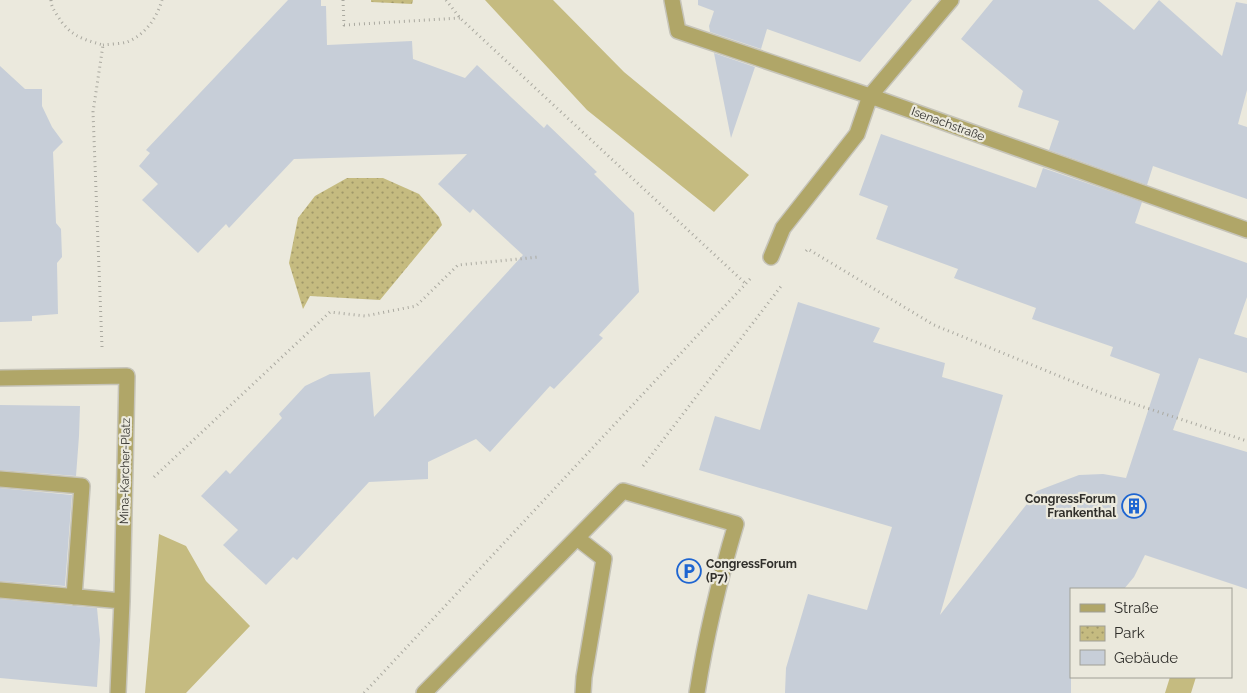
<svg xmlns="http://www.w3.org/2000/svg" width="1247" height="693" font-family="Raleway,sans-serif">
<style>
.green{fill:#c5bb80}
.park{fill:url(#park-dots)}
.building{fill:#c7ced8}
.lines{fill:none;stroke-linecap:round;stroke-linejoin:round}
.minor-casing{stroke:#c6c4b9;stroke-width:18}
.path{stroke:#aaa9a0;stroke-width:3;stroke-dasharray:1 4;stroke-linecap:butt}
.minor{stroke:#b0a668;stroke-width:15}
.labels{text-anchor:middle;stroke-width:4.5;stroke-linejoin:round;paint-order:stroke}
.street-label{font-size:12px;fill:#302f2b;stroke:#ebe9dd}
.poi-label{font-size:12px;font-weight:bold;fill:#302f2b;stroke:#ebe9dd;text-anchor:end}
</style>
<defs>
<pattern id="park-dots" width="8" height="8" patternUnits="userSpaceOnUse" patternTransform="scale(1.25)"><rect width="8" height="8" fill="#c5bb80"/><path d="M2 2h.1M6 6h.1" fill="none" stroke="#a09869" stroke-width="1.8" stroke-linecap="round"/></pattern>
</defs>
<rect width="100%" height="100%" fill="#ebe9dd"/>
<path class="green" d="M485,0H553L624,72L749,175L714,212L587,110Z
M159,534L186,546L206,581L250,626L186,693H145Z
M1170,677H1196L1191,693H1165Z"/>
<path class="park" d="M371,0H413L412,4L371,2Z
M347,178H383L419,194L439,217L442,225L380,300L310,296L303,309L289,263L298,218L315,196Z"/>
<path class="building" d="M288,0H321V6H326L327,45L412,41L413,59L465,78L477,65L544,128L547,124L597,172L594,174L634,213L639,292L599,335L603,338L554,389L550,386L490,452L476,439L428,462V479L369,482L297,560L293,557L266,585L223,545L238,530L201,496L226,470L230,474L282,418L279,414L305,386L330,374L370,372L374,417L523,255L473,209L470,213L438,184L467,154L294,159L229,228L226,224L198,253L142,200L158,184L139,166L150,153L146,150Z
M698,0H912L860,62L767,29L761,49L710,32L709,26L714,11L698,5Z
M993,0H1098L1134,30L1159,0L1222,56L1236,2L1247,4V90L1238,124L1247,127V199L1153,166L1147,185L1049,150L1059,121L1018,107L1023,91L961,39Z
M714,53L755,67L731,138Z
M0,66L25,89H42V106L52,127L63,142L53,152L56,223L61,229L62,257L57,263L58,314L32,316V321L0,322Z
M881,134L1036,188L1043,168L1142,202L1135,223L1247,263V297L1234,334L1247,338V373L1199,358L1173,430L1247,452V589L1145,555L1134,577L1124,589H1071V693H785L786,668L808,594L867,610L892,527L699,470L715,416L760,430L798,302L880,328L873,342L945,363L942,377L1003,395L940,615L1037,491L1079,475L1103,474L1126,478L1160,374L1110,356L1113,347L1032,319L1036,308L954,278L958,269L876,239L888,206L859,195Z
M0,405L80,406L79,436L76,476L0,470Z
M0,488L72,495L65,586L0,581Z
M0,599L97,608L100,640L97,687L0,678Z"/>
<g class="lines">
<g class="minor-casing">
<path id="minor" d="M672,0L678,31L870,96L1247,230
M771,257L783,228L857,134L870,96L951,0
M0,378L127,376L122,601L118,693
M0,479L82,486L74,597
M577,538L604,559L584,677L583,693
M0,590L122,601
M424,693L623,491L736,524C719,581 706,635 697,693"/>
</g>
<path class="path" d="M51,0C51,6 54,10 57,15C69,35 81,39 103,45L93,112L102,347
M343,0L344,25L460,18
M446,0L460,18L746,284
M103,45C110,44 120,44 127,42C145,35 157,18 162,0
M806,251L808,249L934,325L1101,393L1247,441
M643,466L782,285
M154,477L330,312L365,316L416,306L458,265L539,257
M364,693L752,277"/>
<use href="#minor" class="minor"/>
</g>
<defs>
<g id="building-ring" transform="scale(1.25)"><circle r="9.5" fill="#ebe9dd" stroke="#1e65d1" stroke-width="1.5"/><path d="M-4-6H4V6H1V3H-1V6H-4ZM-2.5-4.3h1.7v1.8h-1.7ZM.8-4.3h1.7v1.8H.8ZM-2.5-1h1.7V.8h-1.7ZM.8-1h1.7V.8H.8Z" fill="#1e65d1"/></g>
<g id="parking-ring" transform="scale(1.25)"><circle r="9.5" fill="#ebe9dd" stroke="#1e65d1" stroke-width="1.5"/><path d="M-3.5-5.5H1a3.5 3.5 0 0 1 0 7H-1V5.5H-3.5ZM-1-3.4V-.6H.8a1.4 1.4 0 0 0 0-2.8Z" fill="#1e65d1"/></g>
</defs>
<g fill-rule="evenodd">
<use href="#building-ring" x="1134" y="506"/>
<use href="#parking-ring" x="689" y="571"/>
</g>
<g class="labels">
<g class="street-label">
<text transform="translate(948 124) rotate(20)" y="4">Isenachstraße</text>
<text transform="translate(125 471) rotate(-89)" y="4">Mina-Karcher-Platz</text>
</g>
<g class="poi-label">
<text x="1116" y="503">CongressForum<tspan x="1116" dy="14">Frankenthal</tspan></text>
<text x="706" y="568" text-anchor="start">CongressForum<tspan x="706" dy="14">(P7)</tspan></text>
</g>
</g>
<rect x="1070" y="588" width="162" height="90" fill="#ebe9dd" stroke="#a09f96"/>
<rect x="1080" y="604" width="25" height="8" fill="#b0a668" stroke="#a09f96"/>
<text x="1114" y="613" font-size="15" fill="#302f2b">Straße</text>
<rect x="1080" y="626" width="25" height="15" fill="url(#park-dots)" stroke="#a09f96"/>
<text x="1114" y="638" font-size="15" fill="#302f2b">Park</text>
<rect x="1080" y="650" width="25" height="15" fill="#c7ced8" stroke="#a09f96"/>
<text x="1114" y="663" font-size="15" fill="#302f2b">Gebäude</text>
</svg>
